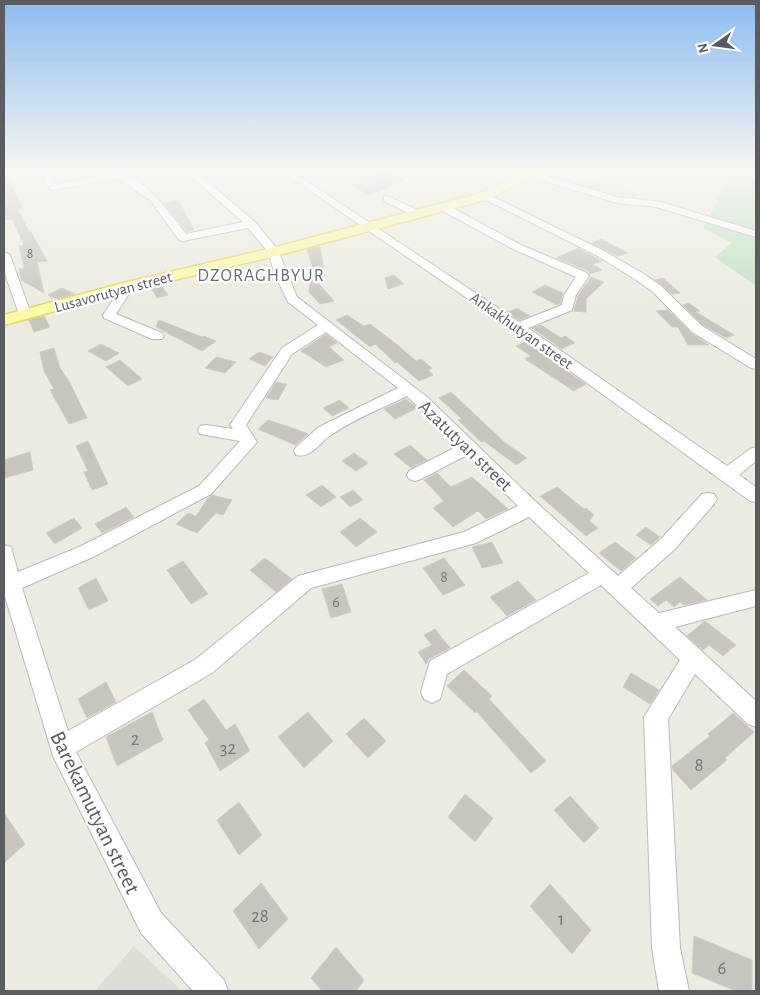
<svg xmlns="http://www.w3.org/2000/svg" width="760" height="995" font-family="'Alegreya Sans',sans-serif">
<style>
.industrial{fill:#deddd6}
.education{fill:#dcdacf}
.green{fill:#bee3c3}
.building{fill:#c8c5bf;stroke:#d1cec0}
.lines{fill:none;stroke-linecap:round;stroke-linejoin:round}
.minor-casing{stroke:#b9bac0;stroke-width:2}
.major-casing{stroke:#ecd55b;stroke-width:3}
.minor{fill:#fff;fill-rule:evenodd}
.major{fill:#fcf9a7;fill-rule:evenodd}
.labels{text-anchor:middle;stroke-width:4.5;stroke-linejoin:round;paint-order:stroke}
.far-number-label{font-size:14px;fill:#767679}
.far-street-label{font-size:16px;fill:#5a5c62;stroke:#fff}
.number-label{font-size:16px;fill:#767679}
.far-quarter-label{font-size:18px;letter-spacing:1px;fill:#6b6e74;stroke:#fff}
.street-label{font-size:19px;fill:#5a5c62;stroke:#fff}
.near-number-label{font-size:19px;fill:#767679}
.near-street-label{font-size:22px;fill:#5a5c62;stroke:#fff}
</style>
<rect width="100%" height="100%" fill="#ecebe1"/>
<path class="industrial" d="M134,946L182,991H95Z"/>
<path class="education" d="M584,179L639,194L634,199L575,183Z"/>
<path class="green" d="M730,177L749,180L756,177V286L715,257L732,243L703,228Z"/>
<path class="building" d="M4,172L23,208L18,209L29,232H31L47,261L37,262L44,293L21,280L19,269L24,268L19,246L24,245L12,219L4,220Z
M387,172L405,180L369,195L353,186Z
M177,200L180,203L194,230L187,232L164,203Z
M601,239L628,253L617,256L592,243Z
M320,247L325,276L313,277L334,301L320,304L309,292L312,267L307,249Z
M578,248L602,261L592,264L602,270L590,274L588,271L556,258Z
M394,275L404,284L388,289L385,278Z
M591,277L604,282L586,299V312L574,311L578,296Z
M663,278L680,293L672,294L655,280Z
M161,285L168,295L157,298L151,287Z
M545,285L563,293L560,304L557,305L532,292Z
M62,288L75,294L56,299L48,295Z
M689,303L700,311L696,312L734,335L726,338L703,325L683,305Z
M516,309H518L530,316L519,320L507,312Z
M668,310L691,333L709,345H688L678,327H672L656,311Z
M347,315L364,326L370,324L395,343L416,361L421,359L432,368L428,370L433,375L419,381L397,362L395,363L375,344L370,347L336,320Z
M44,316L50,327L34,332L29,320Z
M159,320L202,337L204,336L216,341L202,351L156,327Z
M541,325L561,338L565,336L575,343L562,349L532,328Z
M326,334L337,343L329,347L344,360L326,367L301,351Z
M526,341L546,357L586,384L574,391L525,359L531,356L516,346Z
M101,344L119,353L106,361L88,351Z
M54,348L60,368L70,383L87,418L69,424L50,390L54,389L44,371L40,352Z
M259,352L273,357L265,366L249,359Z
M216,357L236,362L225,373L205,368Z
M120,360L142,379L128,386L106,367Z
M276,382L287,384L278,400L266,398Z
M451,392L503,441L527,458L516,465L484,441L481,442L458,420L462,419L439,398Z
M406,399L417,408L395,419L384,409Z
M340,400L349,408L332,416L323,408Z
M268,420L295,429L308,434L295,445L258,429Z
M88,441L108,484L92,490L84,472L88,471L76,446Z
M410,445L427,460L411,468L394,454Z
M30,452L33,470L4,478V460Z
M354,453L368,463L356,471L342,461Z
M437,473L451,487L472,477L508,509L486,519L478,511L453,527L433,508L444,501L424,480Z
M322,485L336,497L321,507L306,495Z
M557,487L584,509L586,508L594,515L589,521L598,528L586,536L540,496Z
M353,490L363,500L350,507L340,497Z
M212,495L232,500L223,515L216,513L197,533L176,524L188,513L196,516L208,498Z
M126,507L134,517L102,533L95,524Z
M74,518L82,528L55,544L46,533Z
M360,518L377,532L356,547L340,532Z
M646,527L660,537L651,545L636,535Z
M492,542L503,563L482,568L472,547Z
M615,542L636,558L621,571L599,553Z
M265,558L292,579L276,592L250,570Z
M444,558L465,585L443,595L423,568Z
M183,561L208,594L191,604L167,570Z
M680,577L707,600L684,605L680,602L674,607L666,600L658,606L650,599Z
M96,578L108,601L89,610L78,588Z
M518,581L536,600L507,616L490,597Z
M342,584L351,612L331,618L322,589Z
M705,621L736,645L723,656L709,645L703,650L687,636Z
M435,629L450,648L429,659L426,664L418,652L432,645L424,635Z
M464,670L492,696L489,699L546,761L531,773L476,711L475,713L447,686Z
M631,673L659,690L650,704L623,687Z
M106,682L116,702L87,718L78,699Z
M204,699L226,730L235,724L250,751L220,771L205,743L209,740L188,710Z
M152,712L163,740L117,766L106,737Z
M308,712L333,741L304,768L278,737Z
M733,713L754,732L725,758L727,760L691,790L673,770L672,766L710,736L708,734Z
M364,718L386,741L368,758L346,734Z
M465,794L493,818L475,842L448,817Z
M570,796L599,828L584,843L554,810Z
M239,802L262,835L239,855L217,820Z
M4,813L25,844L4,863Z
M261,883L288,919L259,949L233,911Z
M550,884L591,930L572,954L530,906Z
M694,936L752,960V991H736L692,973Z
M336,947L364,980L356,991H322L311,978Z"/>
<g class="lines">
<g class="minor-casing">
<path id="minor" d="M38,170H47L56,184L112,173L109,170C139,170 169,212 186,234L243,222L184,170H194L255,222L278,250L297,297L427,397L537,503L618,576L661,539L702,494L708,493L714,494L717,499L714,504L675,549L631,588L659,613L756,590V606L675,627L756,701V727L748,724L695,674L668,719L680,948L689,991H659L652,948L644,717L680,660L601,585L447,674L440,699L432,703L424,699L421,692L430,661L589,573L529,517L476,543L311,588L212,673L76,752L161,913L224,980L228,991H193L141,933L53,756L4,593V545L11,547L18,572L79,547L199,486L240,441L200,434L198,430L200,426L206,425L233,429L230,425L282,348L318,325L288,302L274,273L269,253L248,228L183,241L179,240L151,201L118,178L53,190L50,189ZM326,332L398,388L319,427L296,447L294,451L296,455C311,459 320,442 331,435C354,419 382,408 407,396L458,446L409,471L407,475L409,479L415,481L421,479L467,455L518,506L464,532L298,576L196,659L68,731L22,588L93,557L211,494L257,442L246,425L292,354Z
M280,170H290L519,322L562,305L564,295L576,277L513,249L439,209V205H447L521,245L587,273L589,276L576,295L572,310L528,328L727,466L750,449L756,447V461L739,475L756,487V502L750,501L518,333Z
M530,171L618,197L661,202L756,231V237L656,207L617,203L527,176L525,174Z
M485,193L604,251L644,274L661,286L702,326L756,359V369L751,368L692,332L653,292L636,280L596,255L482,198V194Z
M387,196L422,212L423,214L422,216H414L384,201V197Z
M4,252L10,255L31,314L30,317L25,318L19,314L4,271Z
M128,282L134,286L116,314L162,333L164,336L162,339H152L104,318L103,315L124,283Z"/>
</g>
<g class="major-casing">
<path id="major" d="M529,170H543L489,199L279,255L132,290L4,325V315L123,283L272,248L481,193Z"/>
</g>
<use href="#minor" class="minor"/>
<use href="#major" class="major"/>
</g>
<linearGradient id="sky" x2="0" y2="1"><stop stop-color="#8cbcf0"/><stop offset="0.55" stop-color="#f6f6f2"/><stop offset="1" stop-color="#f6f6f2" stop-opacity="0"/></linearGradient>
<rect width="760" height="309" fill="url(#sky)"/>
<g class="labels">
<g class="far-number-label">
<text x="30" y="258">8</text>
</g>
<g class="far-street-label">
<text transform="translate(113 291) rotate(-15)" y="6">Lusavorutyan street</text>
<text transform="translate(522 330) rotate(35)" y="6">Ankakhutyan street</text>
</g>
<g class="number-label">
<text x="444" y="582">8</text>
<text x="336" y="607">6</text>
</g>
<g class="far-quarter-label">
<text x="261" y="281">DZORAGHBYUR</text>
</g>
<g class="street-label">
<text transform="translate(466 445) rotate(44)" y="7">Azatutyan street</text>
</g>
<g class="near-number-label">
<text x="135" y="745">2</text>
<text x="228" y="754">32</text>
<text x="699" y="771">8</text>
<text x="260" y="922">28</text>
<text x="561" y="925">1</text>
<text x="722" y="974">6</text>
</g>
<g class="near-street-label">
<text transform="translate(96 812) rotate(64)" y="8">Barekamutyan street</text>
</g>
</g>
<rect width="760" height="995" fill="none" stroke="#5a5c62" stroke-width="10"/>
<g transform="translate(715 45) rotate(256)" stroke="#ffffff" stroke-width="4" paint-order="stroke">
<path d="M0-4L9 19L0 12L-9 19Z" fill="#5a5c62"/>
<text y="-8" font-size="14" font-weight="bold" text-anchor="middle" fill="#5a5c62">N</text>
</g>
</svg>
